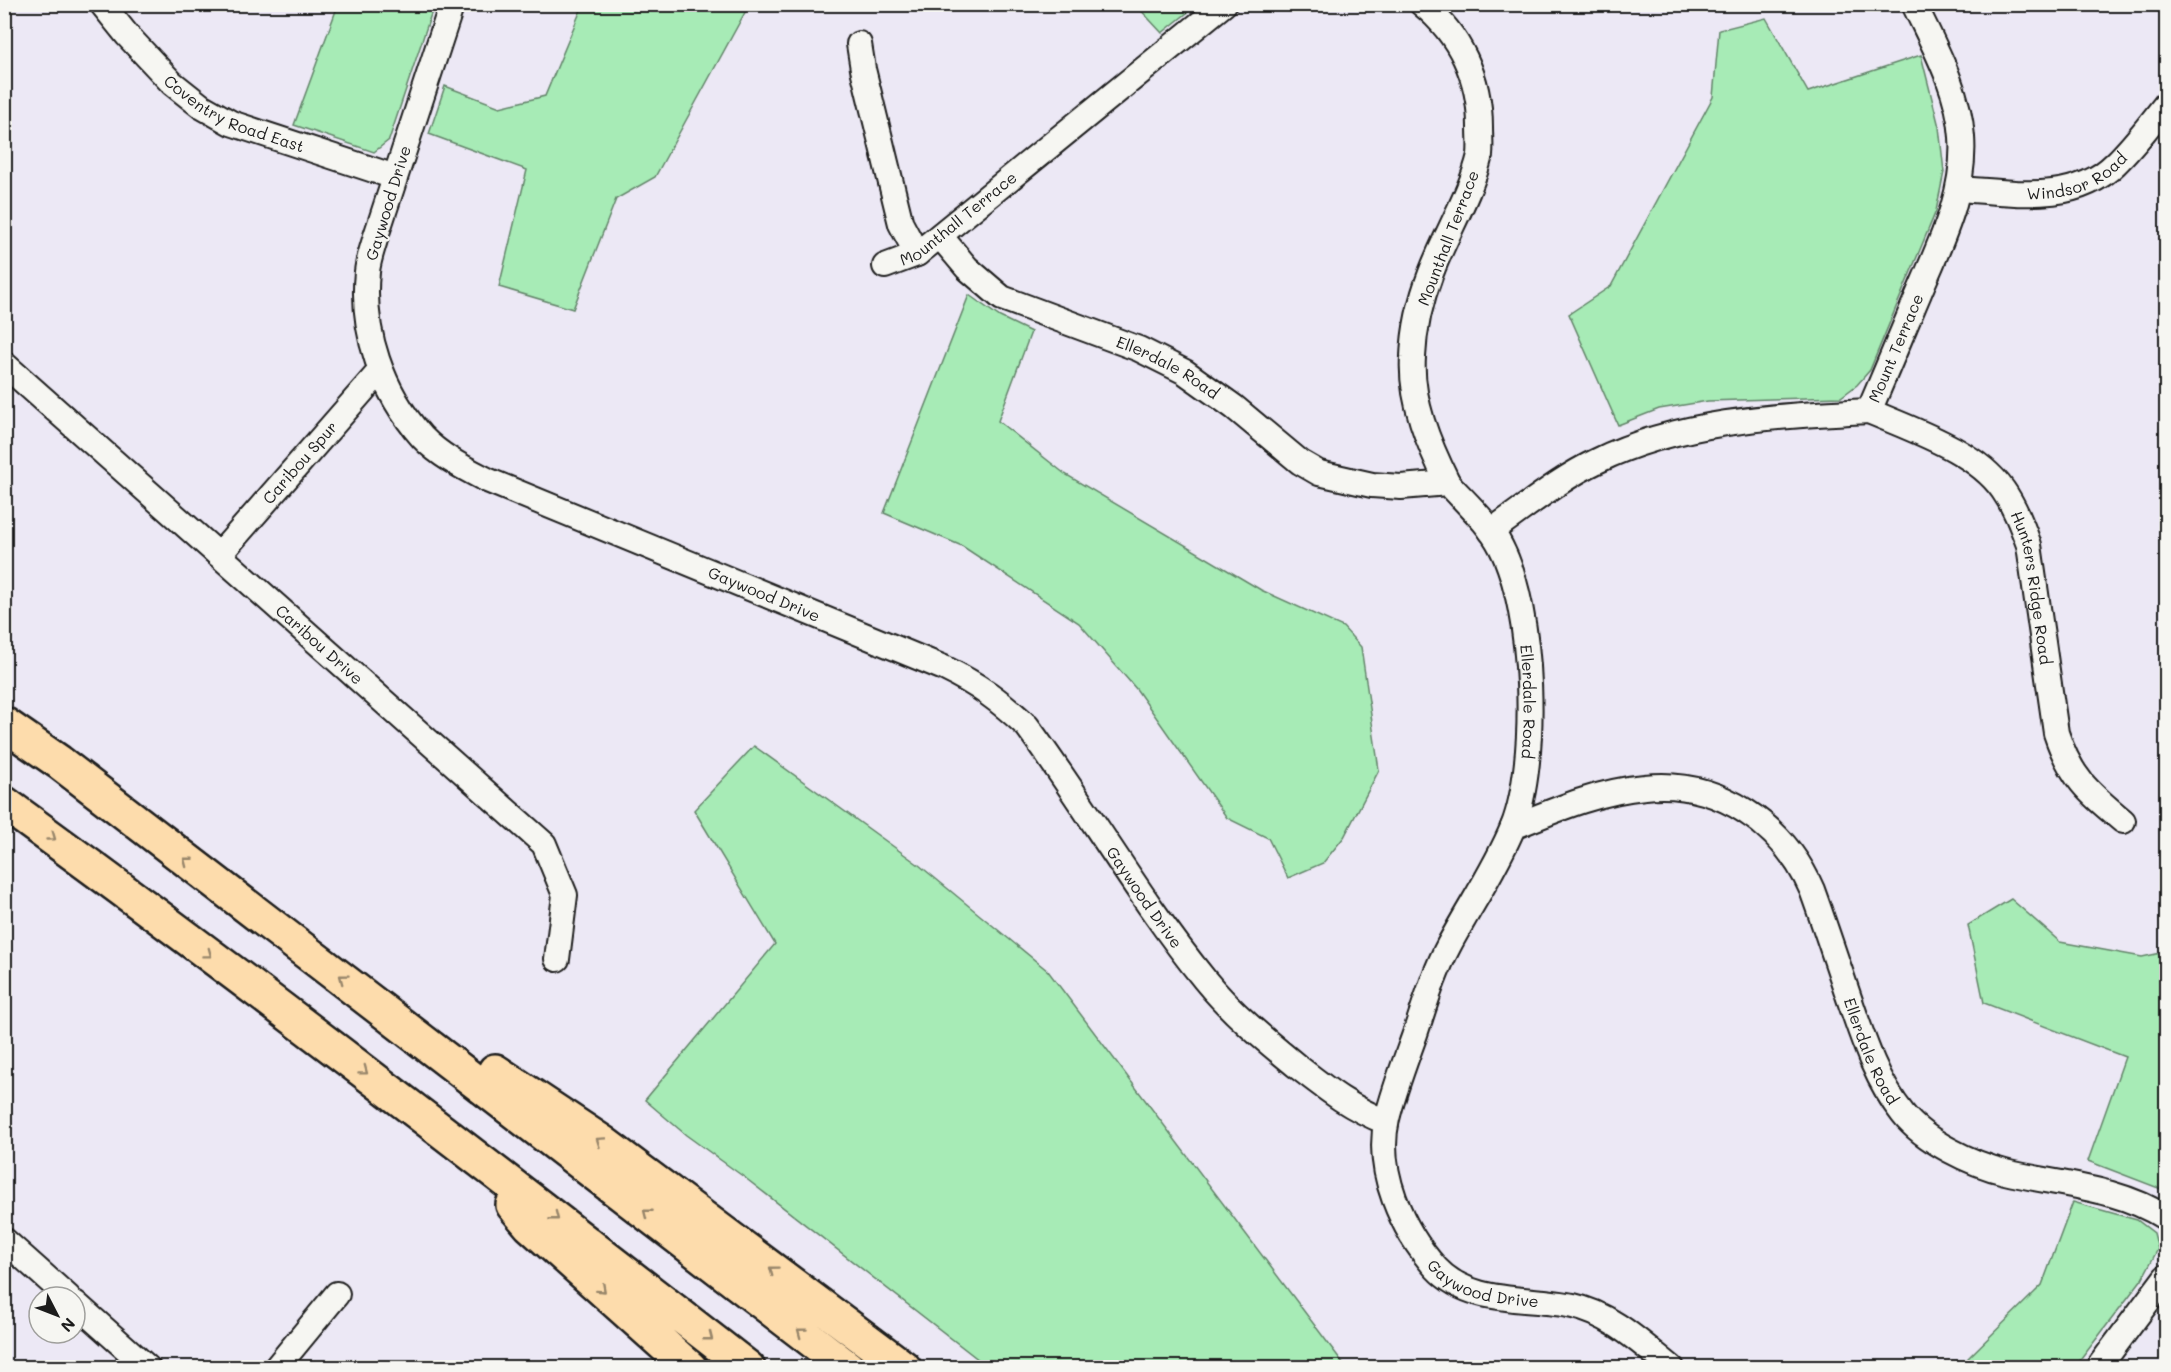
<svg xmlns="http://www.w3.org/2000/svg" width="2171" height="1372" font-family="Mali,sans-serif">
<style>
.green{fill:#a7ebb6;stroke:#628469;stroke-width:1.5}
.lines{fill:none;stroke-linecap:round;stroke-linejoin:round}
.street-casing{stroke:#1c1c1c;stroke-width:28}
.highway-casing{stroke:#1c1c1c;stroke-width:38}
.street{stroke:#f6f6f2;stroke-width:24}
.highway{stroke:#fddcac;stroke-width:33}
.oneway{stroke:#98866b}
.labels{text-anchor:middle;stroke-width:4.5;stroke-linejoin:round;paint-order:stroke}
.street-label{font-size:16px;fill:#1c1c1c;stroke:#f6f6f2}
</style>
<rect width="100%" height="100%" fill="#ece8f5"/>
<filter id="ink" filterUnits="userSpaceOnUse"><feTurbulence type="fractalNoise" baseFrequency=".0167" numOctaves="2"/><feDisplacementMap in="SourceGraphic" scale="12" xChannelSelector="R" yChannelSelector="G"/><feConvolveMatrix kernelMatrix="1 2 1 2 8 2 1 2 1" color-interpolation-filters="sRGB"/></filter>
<g filter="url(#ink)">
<path class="green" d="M338,5H434L389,140L374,152L294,125Z
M583,5H749L655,177L616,199L573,309L499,287L527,170L429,134L445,86L500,107L545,96Z
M1136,5H1197L1162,33Z
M1766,18L1808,92L1921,55L1939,127L1944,172L1936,211L1870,370L1857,385L1841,397L1708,401L1659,409L1618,425L1569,314L1611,286L1713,97L1719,30Z
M969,295L1000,317L1031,332L998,421L1065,474L1261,590L1343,627L1361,647L1379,770L1344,837L1323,863L1288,878L1268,838L1227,818L1137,690L1079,623L962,546L884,513Z
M754,746L919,865L1048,971L1346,1367H988L744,1177L686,1135L645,1100L775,944L694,810Z
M2011,899L2060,942L2142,957L2166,952V1191L2088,1161L2125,1057L1984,1003L1968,925Z
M2073,1202L2137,1220L2154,1233L2158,1249L2142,1279L2075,1367H1959L2042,1285Z"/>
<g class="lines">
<g class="street-casing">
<g id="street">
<path id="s1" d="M102,4L127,35L172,83L201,106L231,123L395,177"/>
<path id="s2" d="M452,4L376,236C373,247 368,260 367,272C361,331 382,392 422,437C440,456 464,468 487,480L944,668C979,685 999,700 1027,726C1088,809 1140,900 1205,980C1232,1013 1265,1040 1298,1067C1329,1091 1349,1107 1386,1122"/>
<path d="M1422,4C1460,35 1480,78 1480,127C1480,136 1481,146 1480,155C1470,196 1446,233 1431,273C1421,299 1414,329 1413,357C1410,400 1429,445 1448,483"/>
<path d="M859,44L863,69L901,224L917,254"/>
<path id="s3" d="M1959,189C2011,192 2074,205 2115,164C2134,146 2150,124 2166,104"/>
<path id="s4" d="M940,236L967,268L1002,298L1139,349L1185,372L1234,407L1300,462L1319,473L1372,485L1401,487L1448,483C1466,503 1489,523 1501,547C1534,611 1539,761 1513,827C1496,868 1470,906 1449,945C1434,973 1425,1004 1415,1034C1405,1062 1394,1090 1387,1119C1375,1171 1402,1230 1436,1268C1471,1306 1528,1296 1573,1306C1611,1314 1642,1344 1672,1368"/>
<path id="s5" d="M885,266L917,254L1224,4"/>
<path id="s6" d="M4,364L544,844L565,895L557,959"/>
<path id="s7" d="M1869,411C1912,430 1975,450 2003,490C2015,507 2022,526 2029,545L2056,733C2071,778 2088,792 2123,821"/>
<path id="s8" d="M1491,531C1526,507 1559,479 1597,461C1681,420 1778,416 1869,411C1886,372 1902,333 1919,293C1940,243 1966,193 1962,137C1959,90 1934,46 1914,4"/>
<path id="s9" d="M219,555L380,371"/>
<path id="s10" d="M1513,827C1555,810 1599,791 1645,787C1718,779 1784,825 1812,890C1825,926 1837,962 1849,998C1863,1039 1876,1080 1903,1114C1924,1141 1972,1164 2005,1172C2060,1185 2118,1187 2166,1218"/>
<path d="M4,1240L68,1297"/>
<path d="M75,1303L148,1368"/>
<path d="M276,1368L337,1294"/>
<path d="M2098,1368L2166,1277"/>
</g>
</g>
<g class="highway-casing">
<path id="highway" d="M4,724L59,762L848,1368
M4,803C256,986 502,1177 748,1368
M495,1071L602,1142L904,1368
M513,1205L530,1225L690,1368"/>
</g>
<use href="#street" class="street"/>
<use href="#highway" class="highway"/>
</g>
<defs><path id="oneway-chevron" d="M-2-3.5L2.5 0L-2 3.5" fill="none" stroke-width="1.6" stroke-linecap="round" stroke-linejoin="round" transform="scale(1.5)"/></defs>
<g class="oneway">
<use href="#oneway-chevron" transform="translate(52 837) rotate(36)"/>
<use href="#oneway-chevron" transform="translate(187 861) rotate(-142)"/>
<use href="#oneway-chevron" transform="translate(208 954) rotate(37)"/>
<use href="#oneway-chevron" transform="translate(343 978) rotate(-143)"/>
<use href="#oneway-chevron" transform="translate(364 1071) rotate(37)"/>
<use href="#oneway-chevron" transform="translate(600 1141) rotate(-145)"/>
<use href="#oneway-chevron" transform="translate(647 1213) rotate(-142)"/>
<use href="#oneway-chevron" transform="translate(555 1217) rotate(38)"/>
<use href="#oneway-chevron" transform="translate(773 1270) rotate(-143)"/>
<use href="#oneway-chevron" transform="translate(602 1289) rotate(42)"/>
<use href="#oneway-chevron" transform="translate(801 1332) rotate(-143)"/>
<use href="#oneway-chevron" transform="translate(709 1337) rotate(38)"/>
</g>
</g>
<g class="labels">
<g class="street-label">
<text dy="6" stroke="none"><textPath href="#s1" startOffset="176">Coventry Road East</textPath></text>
<text dy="6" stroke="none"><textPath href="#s3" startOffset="122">Windsor Road</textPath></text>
<text transform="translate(388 203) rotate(-73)" y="6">Gaywood Drive</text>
<text dy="6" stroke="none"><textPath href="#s5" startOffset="88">Mounthall Terrace</textPath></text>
<text transform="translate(1448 238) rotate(-69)" y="6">Mounthall Terrace</text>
<text dy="6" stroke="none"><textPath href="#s8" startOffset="474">Mount Terrace</textPath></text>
<text dy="6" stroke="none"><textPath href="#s4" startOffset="268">Ellerdale Road</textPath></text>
<text dy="6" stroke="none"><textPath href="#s9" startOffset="123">Caribou Spur</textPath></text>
<text dy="6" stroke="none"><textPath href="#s7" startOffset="261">Hunters Ridge Road</textPath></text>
<text dy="6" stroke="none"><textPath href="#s2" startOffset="838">Gaywood Drive</textPath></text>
<text dy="6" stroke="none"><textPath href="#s6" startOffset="422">Caribou Drive</textPath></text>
<text dy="6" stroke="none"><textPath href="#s4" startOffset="826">Ellerdale Road</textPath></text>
<text dy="6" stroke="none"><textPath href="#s2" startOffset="1342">Gaywood Drive</textPath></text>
<text dy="6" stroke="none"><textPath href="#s10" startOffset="520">Ellerdale Road</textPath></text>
<text dy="6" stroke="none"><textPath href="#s4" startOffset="1486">Gaywood Drive</textPath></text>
</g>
</g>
<rect width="2171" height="1372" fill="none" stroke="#f6f6f2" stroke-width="24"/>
<rect x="12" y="12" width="2147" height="1348" fill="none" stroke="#1c1c1c" stroke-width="2" filter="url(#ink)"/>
<g transform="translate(57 1315) rotate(132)"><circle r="28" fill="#f6f6f2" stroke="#9f9f9c" stroke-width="1.5"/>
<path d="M0-4.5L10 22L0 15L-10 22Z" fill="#1c1c1c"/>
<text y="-9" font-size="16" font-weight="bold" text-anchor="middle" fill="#1c1c1c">N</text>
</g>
</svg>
